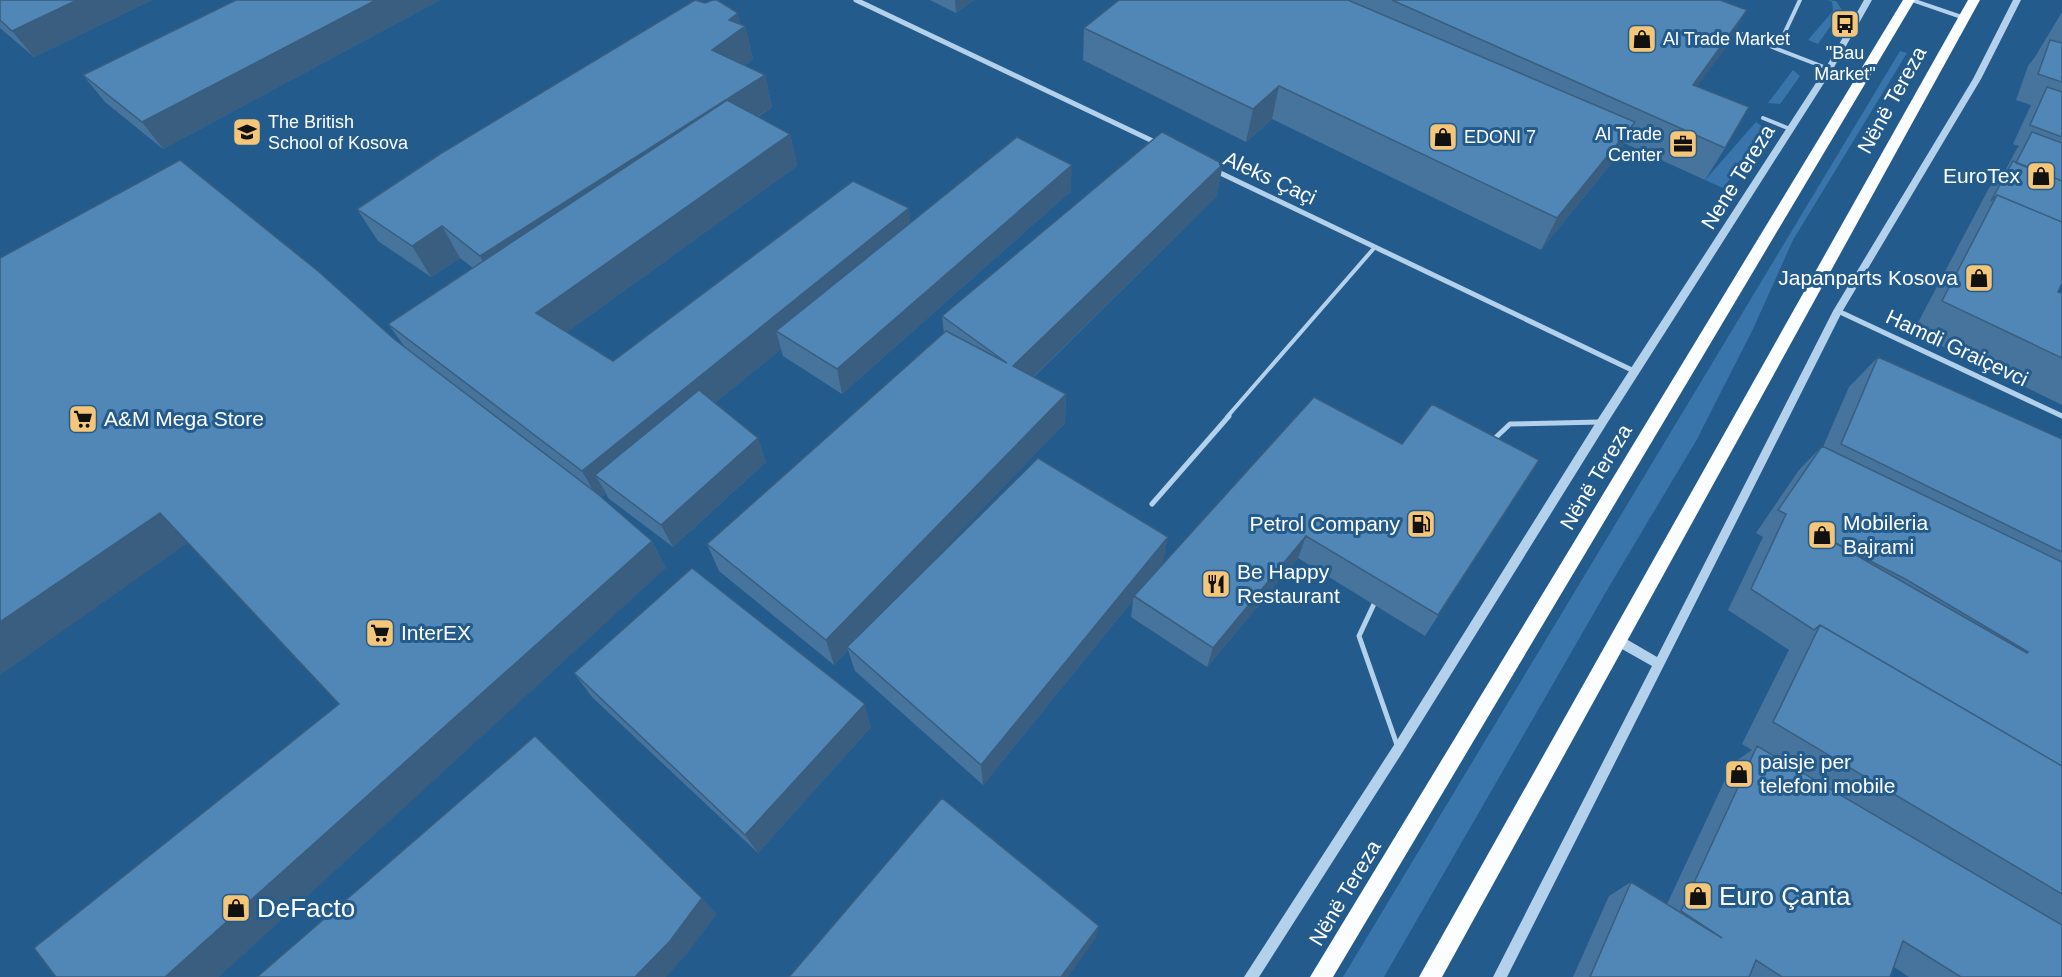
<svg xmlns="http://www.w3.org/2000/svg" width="2062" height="977" font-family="Arial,sans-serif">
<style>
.green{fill:#3975aa}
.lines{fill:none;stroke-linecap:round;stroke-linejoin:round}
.service-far1{stroke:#b4d1eb;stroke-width:4}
.service{stroke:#b4d1eb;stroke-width:5}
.minor{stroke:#b4d1eb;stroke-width:5}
.tertiary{fill:#b4d1eb;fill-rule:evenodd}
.trunk{fill:#fcfdff;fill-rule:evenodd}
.wall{fill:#46749d}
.shaded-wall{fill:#395e7f}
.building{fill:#5187b6;stroke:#395e7f;stroke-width:1.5;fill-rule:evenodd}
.labels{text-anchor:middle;stroke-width:6;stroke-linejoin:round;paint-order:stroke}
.far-poi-label{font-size:18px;fill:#fff;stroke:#245b8d;text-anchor:start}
.street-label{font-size:21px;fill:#fff;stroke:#245b8d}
.poi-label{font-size:21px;fill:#fff;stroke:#245b8d;text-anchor:start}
.near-poi-label{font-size:26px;fill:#fff;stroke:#245b8d;text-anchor:start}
</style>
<rect width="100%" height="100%" fill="#245b8d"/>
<path class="green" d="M1827,0L1836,1L1842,10L1818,44L1808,40L1833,11L1832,2Z
M1900,51L1907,53L1793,240L1753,329L1696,441L1610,585L1384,977H1343Z
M1793,70L1800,76L1780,104L1768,103Z
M1756,122L1767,130L1723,188L1705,180Z"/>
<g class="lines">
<path class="service-far1" d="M1730,29L1777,49L1800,0
M1777,49L1829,69
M1763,118L1790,129
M1227,417L1375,247"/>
<path class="service" d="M1492,441L1510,424L1600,422
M1152,504L1229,416
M1374,604L1359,636L1397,745"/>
<path class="minor" d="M856,0L1159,144
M1214,170L1636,372
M1838,311L2062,416"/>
<path class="tertiary" d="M1864,0H1872L1833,69L1606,425L1402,753L1259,977H1244L1394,745L1598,419L1825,69Z
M1906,0H1918L1968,17L1961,19Z
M2013,0H2021L1981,79L1842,312L1507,977H1493L1652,666L1613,644L1611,640L1613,636L1617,635L1621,636L1657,657L1833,311L1973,79Z"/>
<path class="trunk" d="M1903,0H1915L1333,977H1310Z
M1968,0H1980L1442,977H1419Z"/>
</g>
<path class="wall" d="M0,0H152L34,57L0,28Z
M236,0H440L163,149L105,102L83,75Z
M930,0H974L956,13Z
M1119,0H1720L1729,43L1697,86L1725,148L1705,180L1624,143L1618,155L1541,250L1272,119L1246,142L1083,60L1084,28Z
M2062,12V283L2058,292L2062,293V405L1913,332L1989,188L2006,169L2016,150L2019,146L2013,144L2031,105L2016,100L2028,66L2035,57Z
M741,24L745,26L753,59L745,65L765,75L772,107L758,117L790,134L797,166L567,332L613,361L910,222L1071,191L842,394L783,356L781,349L715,403L758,438L766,462L673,547L608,498L606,493L601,497L652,541L666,568L339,704L394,339L404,346L388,324L473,268L460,258L431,277L378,241L357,209Z
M1217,196L1034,377L1066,394L1065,423L909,585L1163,564L1402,444L1539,460L1425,636L1298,558L1207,667L1131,617L1133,600L983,785L855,671L848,650L834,665L719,571L707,544L944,334L942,316Z
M1878,357L2062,439V977H1909L1894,967L1890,977H1573L1609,896L1631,882L1667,904L1733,763L1752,750L1742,744L1789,650L1728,610L1763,537L1756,533L1799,470L1822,446L1823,447L1849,387Z
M574,673L871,727L758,853L592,697Z"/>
<path class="shaded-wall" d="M77,0H152L34,57L12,31Z
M376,0H440L163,149L142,122Z
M955,0H974L956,13Z
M1747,10L1729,43L1675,117L1693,85Z
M738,13L742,29L745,26L753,59L721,82L712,50L729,20Z
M765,75L772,107L497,288L480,256Z
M1279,86L1272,119L1246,142L1253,109Z
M1635,122L1618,155L1541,250L1557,218Z
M790,134L797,166L552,343L536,313Z
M1223,164L1217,196L1014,396L1013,366Z
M1072,165L1071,191L842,394L837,369Z
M909,208L912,240L776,331L781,349L612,488L595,475L606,493L598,499L582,471Z
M442,226L460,258L431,277L412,246Z
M1066,394L1065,423L849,649L847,647L848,650L834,665L826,640Z
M758,438L766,462L673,547L661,525Z
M160,513L192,540L0,675V622Z
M1306,536L1298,558L1207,667L1213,648Z
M1168,537L1163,564L1134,596L1133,600L983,785L981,765Z
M652,541L666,568L219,977H165Z
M865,704L871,727L758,853L745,835Z
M702,898L717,914L686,955L666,977H635Z
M1099,926L1096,938L1068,977H1061Z"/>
<path class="building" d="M0,0H77L12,31L0,20Z
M236,0H376L142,122L83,75Z
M695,0L705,3L713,0H717L738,13L729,20L745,26L712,50L765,75L480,256L442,226L412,246L357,209L440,154Z
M1119,0H1348L1635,122L1557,218L1279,86L1253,109L1084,28Z
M1392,0H1720L1747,10L1693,85L1749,107L1725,148Z
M2050,40L2062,43V82L2038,74Z
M2047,87L2062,92V137L2030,125Z
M727,100L790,134L536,313L613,361L853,181L909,208L582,471L388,324Z
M1162,132L1223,164L1013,366L1066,394L826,640L707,544L946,331L1007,363L942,316Z
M2032,132L2062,143V181L2016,163Z
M1017,137L1072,165L837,369L776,331Z
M180,160L318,271L394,339L599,495L652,541L165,977H56L34,948L339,704L160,513L0,622V258Z
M2013,161L2062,181V222L1997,195L1991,201Z
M1997,195L2062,222V283L2058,292L2062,293V358L1942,301Z
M1878,357L2062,439V552L1841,444Z
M699,390L758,438L661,525L595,475Z
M1314,397L1402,444L1432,404L1539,460L1438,615L1306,536L1213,648L1134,596Z
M1822,446L2062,562V766L1820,625L1814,630L1751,589L1786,514L1778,510ZM1828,539L1907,580L2028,652L2027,653Z
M1038,458L1168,537L981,765L847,647Z
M692,568L865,704L745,835L574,673Z
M1820,625L2062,766V894L1773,722Z
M535,736L702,898L670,941L635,977H257Z
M1757,746L2062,925V977H1961L1903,941L1890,977H1782L1756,960L1749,977H1590L1631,882L1722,938L1681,911Z
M942,798L1099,926L1061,977H789Z"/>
<defs>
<g id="bus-square" transform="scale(1.5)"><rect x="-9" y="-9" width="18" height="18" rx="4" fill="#f5c678" stroke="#245b8d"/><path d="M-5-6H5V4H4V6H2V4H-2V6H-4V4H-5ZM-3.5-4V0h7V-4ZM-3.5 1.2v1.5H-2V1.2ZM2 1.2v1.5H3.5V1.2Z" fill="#111"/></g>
<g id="shop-square" transform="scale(1.5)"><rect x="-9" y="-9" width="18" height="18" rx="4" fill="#f5c678" stroke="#245b8d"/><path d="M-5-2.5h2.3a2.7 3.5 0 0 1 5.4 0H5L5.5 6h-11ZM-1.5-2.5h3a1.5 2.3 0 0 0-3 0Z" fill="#111"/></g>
<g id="school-square" transform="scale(1.5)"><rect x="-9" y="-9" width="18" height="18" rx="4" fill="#f5c678" stroke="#245b8d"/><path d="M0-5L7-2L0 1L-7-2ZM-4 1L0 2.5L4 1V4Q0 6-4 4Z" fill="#111"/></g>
<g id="office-square" transform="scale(1.5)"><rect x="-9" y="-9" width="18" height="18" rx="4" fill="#f5c678" stroke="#245b8d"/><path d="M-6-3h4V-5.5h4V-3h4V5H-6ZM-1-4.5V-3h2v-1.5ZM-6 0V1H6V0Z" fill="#111"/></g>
<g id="supermarket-square" transform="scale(1.5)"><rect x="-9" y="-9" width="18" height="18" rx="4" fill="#f5c678" stroke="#245b8d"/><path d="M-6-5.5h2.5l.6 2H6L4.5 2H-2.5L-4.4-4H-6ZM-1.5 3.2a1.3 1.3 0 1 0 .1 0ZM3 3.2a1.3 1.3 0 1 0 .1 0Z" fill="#111"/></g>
<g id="fuel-square" transform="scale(1.5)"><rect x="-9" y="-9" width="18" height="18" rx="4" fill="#f5c678" stroke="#245b8d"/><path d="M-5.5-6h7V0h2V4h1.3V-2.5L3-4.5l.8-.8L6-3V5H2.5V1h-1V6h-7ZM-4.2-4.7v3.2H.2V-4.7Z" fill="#111"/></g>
<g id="restaurant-square" transform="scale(1.5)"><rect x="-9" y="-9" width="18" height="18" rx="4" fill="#f5c678" stroke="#245b8d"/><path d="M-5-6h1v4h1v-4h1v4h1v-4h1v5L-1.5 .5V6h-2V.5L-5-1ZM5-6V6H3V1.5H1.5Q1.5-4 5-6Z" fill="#111"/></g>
</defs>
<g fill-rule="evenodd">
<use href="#bus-square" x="1845" y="24"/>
<use href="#shop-square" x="1642" y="39"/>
<use href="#school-square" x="247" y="132"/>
<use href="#shop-square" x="1443" y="137"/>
<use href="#office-square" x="1683" y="144"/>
<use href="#shop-square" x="2041" y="176"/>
<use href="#shop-square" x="1979" y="278"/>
<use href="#supermarket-square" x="83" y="419"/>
<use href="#fuel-square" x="1421" y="524"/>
<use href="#shop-square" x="1822" y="535"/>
<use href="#restaurant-square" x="1216" y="584"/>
<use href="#supermarket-square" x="380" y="633"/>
<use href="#shop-square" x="1739" y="774"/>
<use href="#shop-square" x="1698" y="896"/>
<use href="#shop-square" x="236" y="908"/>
</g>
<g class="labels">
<g class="far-poi-label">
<text x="1663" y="45">Al Trade Market</text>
<text x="1845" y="59" text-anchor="middle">"Bau<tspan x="1845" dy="21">Market"</tspan></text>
<text x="268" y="128">The British<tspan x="268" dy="21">School of Kosova</tspan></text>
<text x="1662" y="140" text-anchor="end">Al Trade<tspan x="1662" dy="21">Center</tspan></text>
<text x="1464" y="143">EDONI 7</text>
</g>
<g class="street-label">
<text transform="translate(1892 100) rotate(-61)" y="7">Nënë Tereza</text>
<text transform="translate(1738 177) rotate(-58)" y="7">Nene Tereza</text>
<text transform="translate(1270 178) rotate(25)" y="7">Aleks Çaçi</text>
<text transform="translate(1957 348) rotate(25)" y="7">Hamdi Graiçevci</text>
<text transform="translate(1596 477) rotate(-59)" y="7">Nënë Tereza</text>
<text transform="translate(1345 893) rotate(-59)" y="7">Nënë Tereza</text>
</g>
<g class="poi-label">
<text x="2020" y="183" text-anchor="end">EuroTex</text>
<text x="1958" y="285" text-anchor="end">Japanparts Kosova</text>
<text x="104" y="426">A&amp;M Mega Store</text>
<text x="1843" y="530">Mobileria<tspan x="1843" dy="24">Bajrami</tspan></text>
<text x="1400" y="531" text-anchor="end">Petrol Company</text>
<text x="1237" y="579">Be Happy<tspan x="1237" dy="24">Restaurant</tspan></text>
<text x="401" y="640">InterEX</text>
<text x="1760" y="769">paisje per<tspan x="1760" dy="24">telefoni mobile</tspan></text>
</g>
<g class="near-poi-label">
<text x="1719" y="905">Euro Çanta</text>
<text x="257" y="917">DeFacto</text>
</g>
</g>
</svg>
